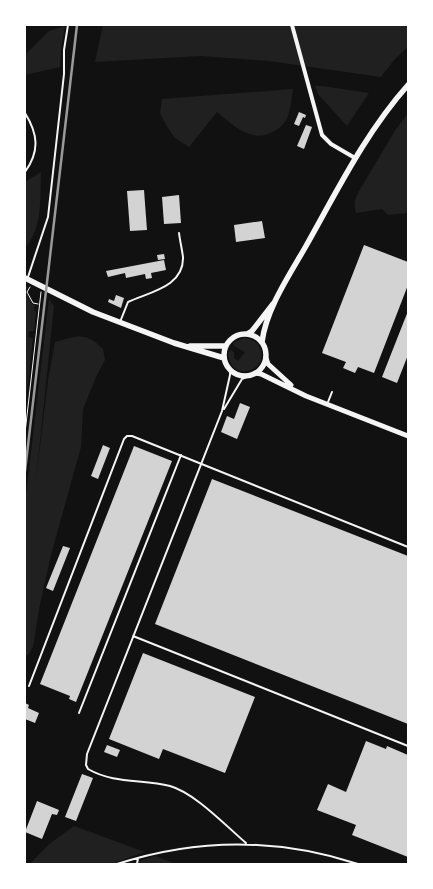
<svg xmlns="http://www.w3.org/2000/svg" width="433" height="889" font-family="Commissioner,sans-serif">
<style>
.green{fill:#202020}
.building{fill:#d3d3d3}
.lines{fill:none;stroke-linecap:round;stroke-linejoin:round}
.path{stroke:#f5f5f5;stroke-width:1}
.service{stroke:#f5f5f5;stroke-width:2}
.minor{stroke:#f5f5f5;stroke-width:4}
.tertiary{stroke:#f5f5f5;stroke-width:5}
.secondary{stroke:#f5f5f5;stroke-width:5.5}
.rail{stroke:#9a9a9a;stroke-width:2.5}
</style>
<rect width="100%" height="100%" fill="#111"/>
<path class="green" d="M103,25H408V47L394,60L381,77L269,61L201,56L95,62Z
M65,26L61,47L60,67L25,75V55L49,31Z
M315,86H323L369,93L347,126L318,94Z
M293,89C291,99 291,115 284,123C281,128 273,132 268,134C248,141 232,124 217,112L189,147L175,138L166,125L160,113L162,99Z
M408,113V213L388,215L382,209L356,213C353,204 355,199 359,191L396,129Z
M41,172C40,197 43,228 25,248V182Z
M25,285L28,287L26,292L33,305H35L34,311H36L34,331H29L28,337L33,338L25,407Z
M49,299L54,306L36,480L48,380L55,342C77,336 85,331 103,349L105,360L97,375L83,409L81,447L51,555L39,609L33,647L29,654L25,656V503Z
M244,338C251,339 257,341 260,348C270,371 230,384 228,353L231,350L234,352V358L238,361L245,352L234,346L233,343Z
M74,826L145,852L111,864H30L48,845Z
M155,856L176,864H140V861Z"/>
<path class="building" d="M299,112L306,115L305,118L303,117L299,126L294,124Z
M306,125L312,127L304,149L297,146Z
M144,190L147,230L130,231L127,191Z
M179,195L181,223L164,224L162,197Z
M262,221L265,238L236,242L234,225Z
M364,245L408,262V285L374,373L358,367L355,373L343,368L346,362L322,353Z
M164,254L165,259L158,260L157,255Z
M164,260L166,270L151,273L152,278L146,279L145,274L126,278L125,273L108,277L106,271Z
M116,295L124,298L121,308L108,302L109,299L114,301Z
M408,311V355L397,383L382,377Z
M240,403L250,407L237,439L221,432L227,416L234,419Z
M103,445L110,448L98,479L91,476Z
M134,446L172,461L76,702L69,699L70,696L40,684Z
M212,479L408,556V724L155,624Z
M63,546L70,548L53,591L46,588Z
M143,653L255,697L225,773L163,749L159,759L109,739Z
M25,703L29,705L28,708L39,713L35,723L25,719Z
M366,741L386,749L387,746L408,755V857L352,835L356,825L317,810L328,784L346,792Z
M107,745L120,750L117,757L104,752Z
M82,774L93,778L76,821L65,817Z
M37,801L59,810L57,815L52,814L42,839L25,832Z"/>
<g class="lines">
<path class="path" d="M30,287L27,292L33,303L38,304
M25,433L41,292"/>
<path class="service" d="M25,113C38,134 40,151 25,172
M28,277L48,217L64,74V50L68,25
M120,322L128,302C149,292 184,287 183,257C182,249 180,241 179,233
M230,370V375L222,411L87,754L86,765L88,769C114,784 142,779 170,786C195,793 226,826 246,843
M328,402L332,392
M224,409L242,379L246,377
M133,636L408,746
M29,686L124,439L127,436H132L408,547
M79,713L181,455
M117,864C197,838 278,838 358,864
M137,864L138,858"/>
<path class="minor" d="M292,25L322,135L331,144L355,158"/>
<path class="tertiary" d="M266,358L268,364L291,385
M256,373L261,374L306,396L408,436"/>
<path class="secondary" d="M25,278L93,312L174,343L224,358
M224 355a21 21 0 1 1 42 0a21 21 0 1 1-42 0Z
M247,334L252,331L273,304
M262,342C266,309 290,274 306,246C337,191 366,132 408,85
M190,346H226"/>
<path class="rail" d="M25,471L77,25"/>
</g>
<rect width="433" height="889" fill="none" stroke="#ffffff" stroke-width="52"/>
</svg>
